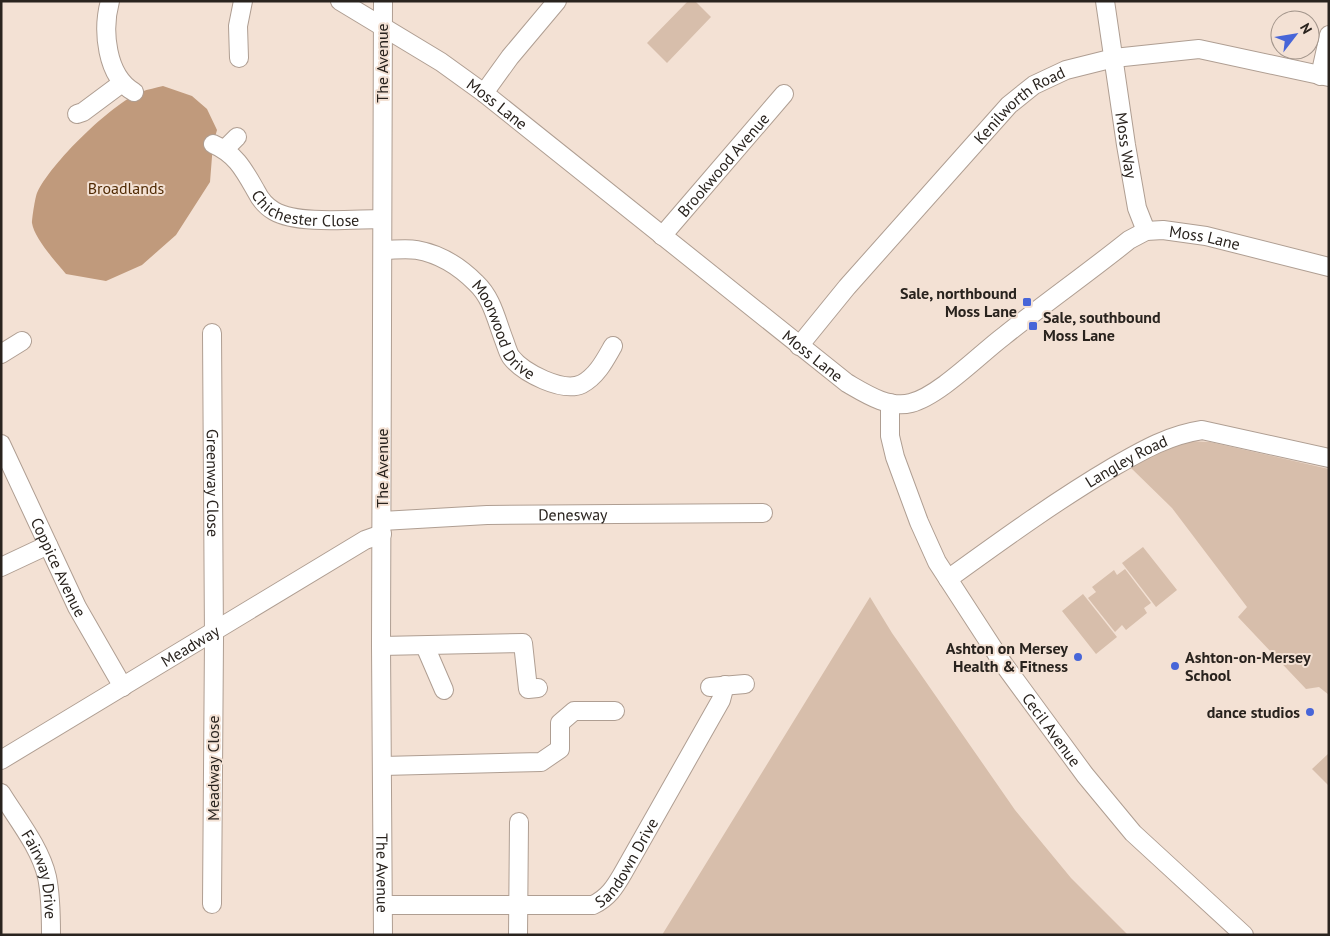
<svg xmlns="http://www.w3.org/2000/svg" width="1330" height="936" font-family="'PT Sans',sans-serif">
<style>
.green{fill:#d7beab}
.forest{fill:#c09a7c}
.lines{fill:none;stroke-linecap:round;stroke-linejoin:round}
.minor-casing{stroke:#af9e92;stroke-width:20}
.minor{stroke:#fff;stroke-width:18}
.poi-dot{fill:#4765d8;stroke:#f3e1d4;stroke-width:2}
.labels{text-anchor:middle;stroke-width:4;stroke-linejoin:round;paint-order:stroke}
.street-label{font-size:16px;fill:#29231e;stroke:#f3e1d4}
.park-label{font-size:16px;fill:#512b05;stroke:#f3e1d4}
.poi-label{font-size:16px;font-weight:bold;fill:#29231e;stroke:#f3e1d4;text-anchor:end}
</style>
<rect width="100%" height="100%" fill="#f3e1d4"/>
<path class="green" d="M688,1H695L711,17L667,63L647,43Z
M1189,441L1210,442L1329,469V695L1319,687L1306,689L1238,617L1247,607L1172,508L1130,467L1171,446Z
M1143,547L1177,590L1156,607L1122,563Z
M1125,569L1151,603L1144,608L1147,613L1126,630L1122,625L1115,632L1088,598L1096,592L1092,587L1114,570L1117,575Z
M1083,594L1117,637L1096,654L1062,611Z
M870,597L892,633L1015,810L1071,878L1128,935H662Z
M1329,753V786L1312,769Z"/>
<path class="forest" d="M163,86L192,96L207,109L217,130L213,144L210,182L176,235L142,265L106,281L66,274C56,262 34,238 32,223C32,218 35,198 37,193C50,164 111,104 141,92C148,89 156,88 163,86Z"/>
<g class="lines">
<g class="minor-casing">
<g id="minor">
<path d="M110,1C102,30 106,76 134,92"/>
<path id="s1" d="M340,1L441,62L484,93L847,383C866,394 889,409 911,403C939,396 980,354 1004,336C1045,303 1088,273 1129,240L1146,231L1163,230L1206,236L1329,267"/>
<path id="s2" d="M383,1L381,646L383,935"/>
<path id="s3" d="M1105,1L1126,145L1137,208L1146,231"/>
<path d="M239,58L238,26L243,1"/>
<path d="M1320,76L1329,35"/>
<path d="M484,93L510,57L557,1"/>
<path d="M77,114L83,112L122,83"/>
<path id="s4" d="M213,144C236,154 244,170 256,191C260,199 267,207 274,211C298,225 354,219 382,219"/>
<path d="M225,149L237,137"/>
<path id="s5" d="M662,236L784,94"/>
<path id="s6" d="M383,250C394,250 406,248 417,250C440,254 459,266 476,283C492,298 496,319 504,340C506,345 508,353 511,357C523,373 563,393 582,384C597,376 605,360 613,346"/>
<path id="s7" d="M212,333L214,639L212,904"/>
<path id="s8" d="M799,346L847,287L1009,105L1034,85L1066,70L1114,58L1199,49L1329,77"/>
<path d="M1,354L22,341"/>
<path id="s9" d="M890,403V436L895,457L919,522L937,562L1002,662L1085,775L1133,833L1244,935"/>
<path id="s10" d="M1,444L77,607L123,687"/>
<path id="s11" d="M382,521L487,515L763,513"/>
<path d="M1,567L48,545"/>
<path id="s12" d="M948,579C1002,540 1057,500 1115,466C1143,450 1169,435 1202,430L1329,458"/>
<path d="M381,646L523,643L528,689L538,688"/>
<path d="M425,646L444,690"/>
<path d="M710,687L745,684"/>
<path id="s13" d="M1,760L365,540L382,534"/>
<path d="M383,766L541,762L560,749V723L574,711H615"/>
<path id="s14" d="M1,793C17,819 40,847 47,877C51,896 51,916 51,935"/>
<path id="s15" d="M383,905H593C608,898 615,887 623,873L721,700L725,685"/>
<path d="M518,935L519,822"/>
</g>
</g>
<use href="#minor" class="minor"/>
</g>
<g class="poi-dot">
<rect x="1022" y="297" width="10" height="10" rx="2.5"/>
<rect x="1028" y="321" width="10" height="10" rx="2.5"/>
<circle cx="1078" cy="657" r="5"/>
<circle cx="1175" cy="666" r="5"/>
<circle cx="1310" cy="712" r="5"/>
</g>
<g class="labels">
<g class="street-label">
<text transform="translate(382 63) rotate(-90)" y="6">The Avenue</text>
<text dy="6" stroke="none"><textPath href="#s1" startOffset="188">Moss Lane</textPath></text>
<text dy="6" stroke="none"><textPath href="#s8" startOffset="328">Kenilworth Road</textPath></text>
<text dy="6" stroke="none"><textPath href="#s3" startOffset="146">Moss Way</textPath></text>
<text dy="6" stroke="none"><textPath href="#s5" startOffset="94">Brookwood Avenue</textPath></text>
<text dy="6" stroke="none"><textPath href="#s4" startOffset="122">Chichester Close</textPath></text>
<text dy="6" stroke="none"><textPath href="#s1" startOffset="1056">Moss Lane</textPath></text>
<text dy="6" stroke="none"><textPath href="#s6" startOffset="158">Moorwood Drive</textPath></text>
<text dy="6" stroke="none"><textPath href="#s1" startOffset="592">Moss Lane</textPath></text>
<text dy="6" stroke="none"><textPath href="#s12" startOffset="214">Langley Road</textPath></text>
<text transform="translate(382 468) rotate(-90)" y="6">The Avenue</text>
<text dy="6" stroke="none"><textPath href="#s7" startOffset="150">Greenway Close</textPath></text>
<text dy="6" stroke="none"><textPath href="#s11" startOffset="191">Denesway</textPath></text>
<text dy="6" stroke="none"><textPath href="#s10" startOffset="136">Coppice Avenue</textPath></text>
<text dy="6" stroke="none"><textPath href="#s13" startOffset="221">Meadway</textPath></text>
<text dy="6" stroke="none"><textPath href="#s9" startOffset="371">Cecil Avenue</textPath></text>
<text transform="translate(213 768) rotate(-90)" y="6">Meadway Close</text>
<text dy="6" stroke="none"><textPath href="#s15" startOffset="265">Sandown Drive</textPath></text>
<text dy="6" stroke="none"><textPath href="#s2" startOffset="872">The Avenue</textPath></text>
<text dy="6" stroke="none"><textPath href="#s14" startOffset="92">Fairway Drive</textPath></text>
</g>
<g class="park-label">
<text x="126" y="194">Broadlands</text>
</g>
<g class="poi-label">
<text x="1017" y="299">Sale, northbound<tspan x="1017" dy="18">Moss Lane</tspan></text>
<text x="1043" y="323" text-anchor="start">Sale, southbound<tspan x="1043" dy="18">Moss Lane</tspan></text>
<text x="1068" y="654">Ashton on Mersey<tspan x="1068" dy="18">Health &amp; Fitness</tspan></text>
<text x="1185" y="663" text-anchor="start">Ashton-on-Mersey<tspan x="1185" dy="18">School</tspan></text>
<text x="1300" y="718">dance studios</text>
</g>
</g>
<rect width="1330" height="936" fill="none" stroke="#29231e" stroke-width="5"/>
<g transform="translate(1295 35) rotate(59)"><circle r="24" fill="#f3e1d4" stroke="#a2958b"/>
<path d="M0-4L9 19L0 12L-9 19Z" fill="#4765d8"/>
<text y="-8" font-size="14" font-weight="bold" text-anchor="middle" fill="#29231e">N</text>
</g>
</svg>
